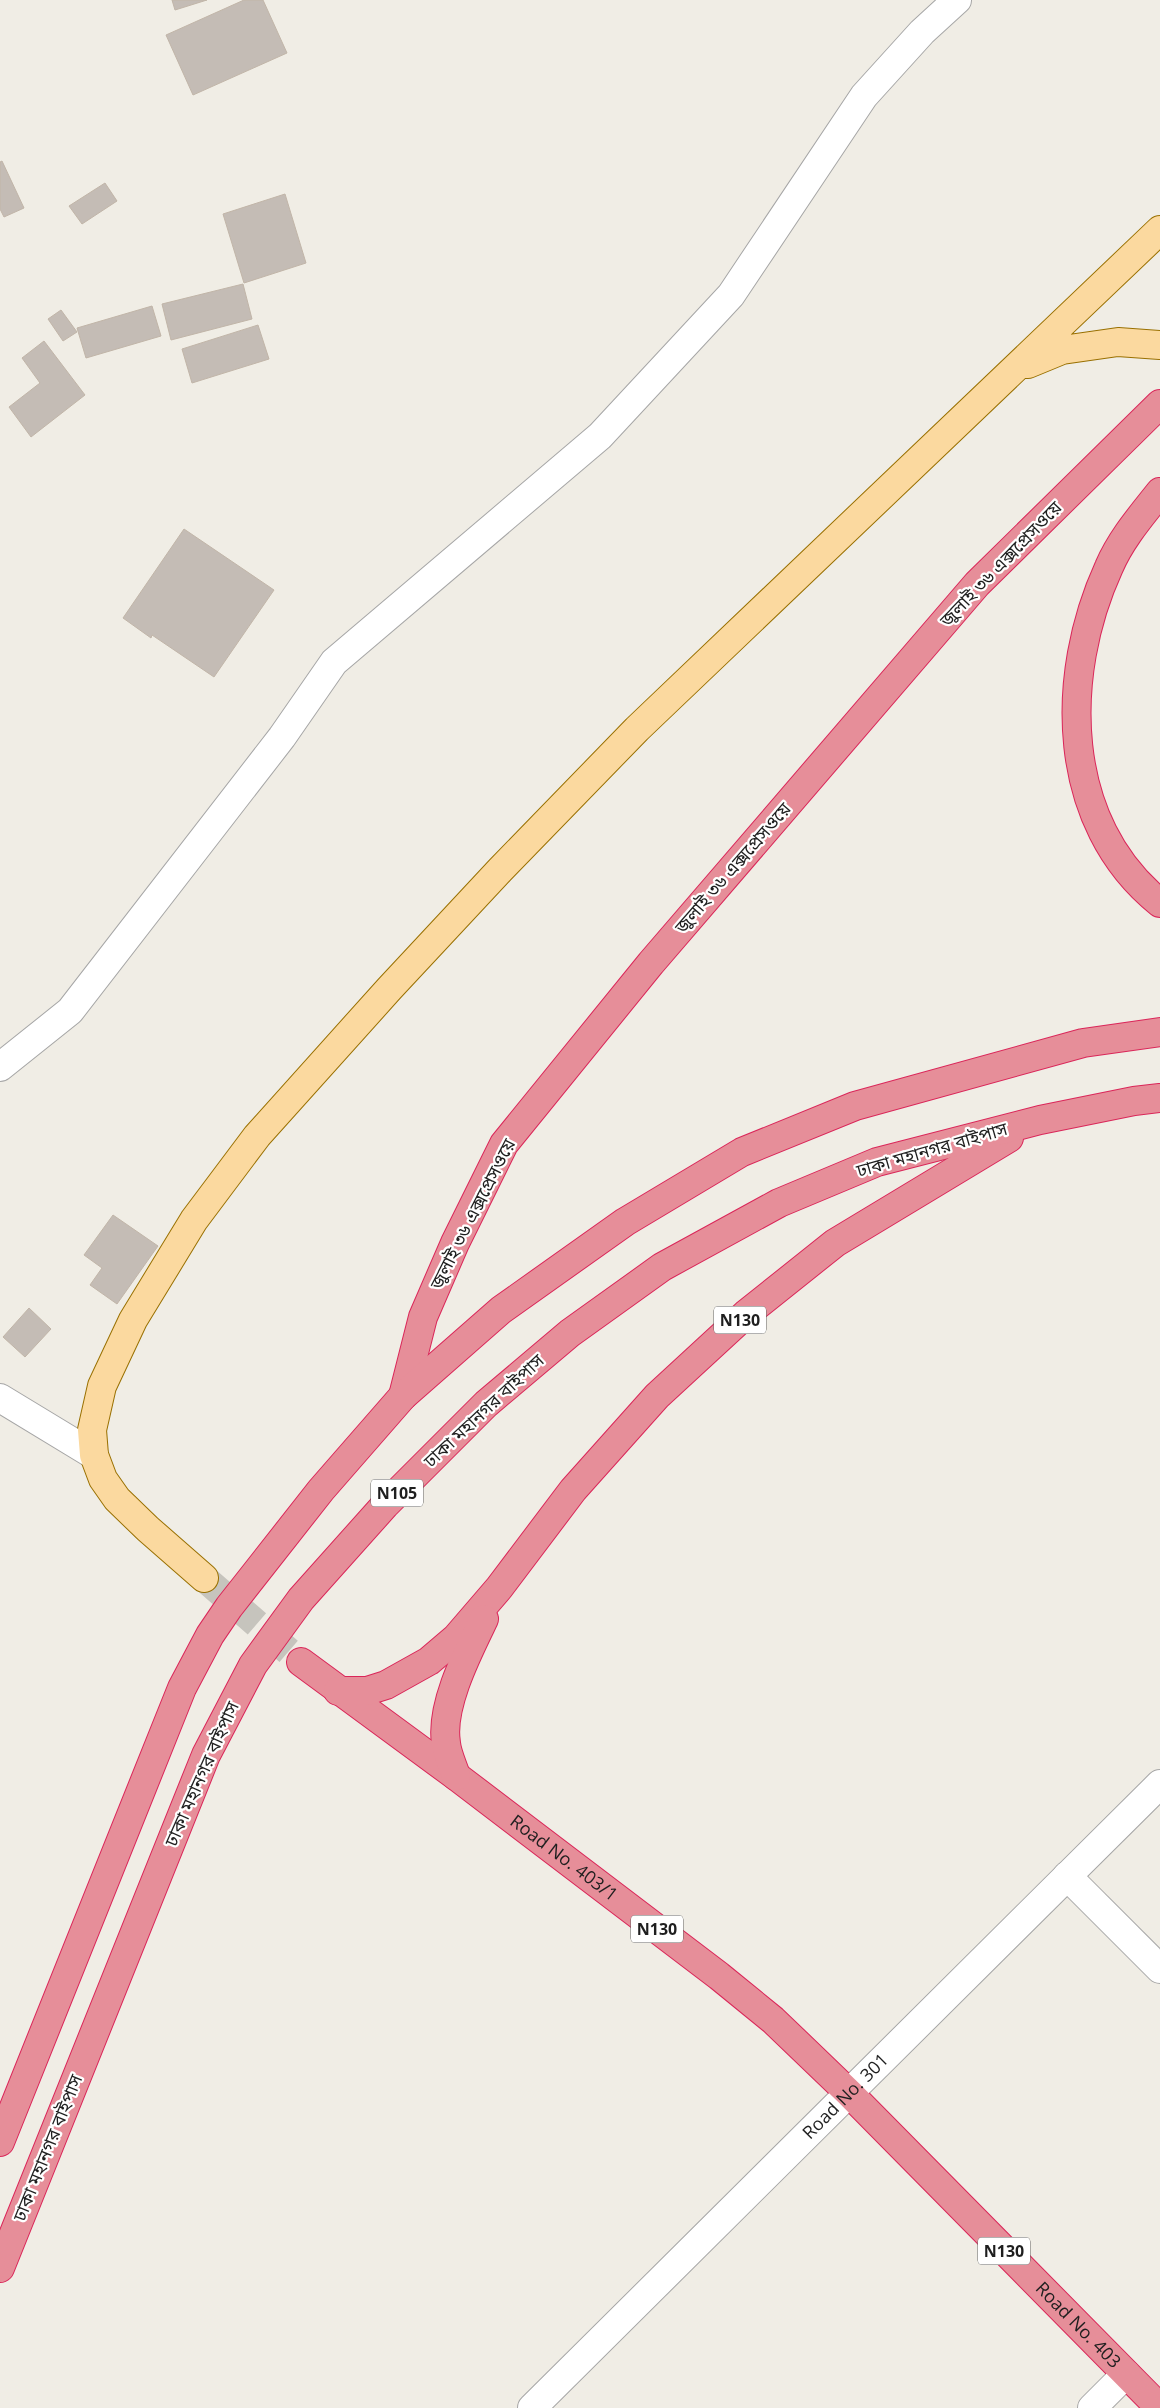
<svg xmlns="http://www.w3.org/2000/svg" width="1160" height="2408" font-family="'Open Sans','Noto Sans Bengali',sans-serif">
<style>
.building{fill:#c4bcb5;stroke:#c1b5a8}
.lines{fill:none;stroke-linecap:round;stroke-linejoin:round}
.major-tunnel{stroke:#c6c4bd;stroke-width:28;stroke-dasharray:28 14;stroke-linecap:butt}
.minor-casing{stroke:#a6a6a6;stroke-width:30}
.major-casing{stroke:#997001;stroke-width:30}
.highway-casing{stroke:#da2659;stroke-width:30}
.minor{stroke:#fff;stroke-width:28}
.major{stroke:#fbd99f;stroke-width:28}
.highway{stroke:#e68e99;stroke-width:28}
.labels{text-anchor:middle;stroke-width:4.5;stroke-linejoin:round;paint-order:stroke}
.shield{fill:#fff;stroke:#626262;stroke-width:1}
.shield-label{font-size:16px;font-weight:bold;fill:#1f1f1f}
.street-label{font-size:18px;fill:#1f1f1f;stroke:#fff}
</style>
<rect width="100%" height="100%" fill="#f0ede5"/>
<path class="building" d="M172,0H207L175,10Z
M244,0H263L287,53L193,95L166,35Z
M2,161L24,208L4,217L0,209V162Z
M105,183L117,201L82,224L69,206Z
M285,194L306,263L244,283L223,214Z
M243,284L252,319L171,340L162,304Z
M152,306L161,336L86,358L77,328Z
M61,310L77,332L63,341L48,319Z
M258,325L269,359L192,383L182,349Z
M44,341L85,395L31,437L9,407L40,383L22,358Z
M184,529L274,590L214,677L152,635L151,638L123,618Z
M113,1215L158,1246L117,1304L90,1285L102,1268L84,1255Z
M29,1308L51,1329L25,1357L3,1337Z"/>
<g class="lines">
<path class="major-tunnel" d="M204,1578L301,1662"/>
<g class="minor-casing">
<g id="minor">
<path d="M0,1067L70,1011L282,737L334,662L600,436L731,295L864,96L922,32L957,0"/>
<path d="M0,1398L94,1455"/>
<path d="M1067,1876L1160,1969"/>
<path id="s1" d="M532,2408L1160,1784"/>
<path d="M1092,2408L1126,2374"/>
</g>
</g>
<g class="major-casing">
<path id="major" d="M1028,364L1062,350L1118,342L1160,345
M204,1578L148,1529L117,1499L103,1479L94,1455L92,1430L102,1386L133,1320L194,1220L257,1136L389,989L500,870L637,729L1160,230"/>
</g>
<g class="highway-casing">
<g id="highway">
<path d="M1160,492C1141,516 1121,539 1109,567C1059,676 1060,823 1160,903"/>
<path d="M403,1396L423,1317L455,1243L504,1144L651,963L977,584L1160,404"/>
<path id="s2" d="M301,1662L456,1776L719,1976L773,2020L849,2093L1160,2408"/>
<path d="M338,1691H367L386,1685L429,1661L456,1638L499,1588L573,1490L657,1396L746,1314L835,1243L1009,1138"/>
<path d="M456,1776C453,1766 447,1754 446,1743C440,1706 468,1652 484,1619"/>
<path d="M0,2142L182,1688L210,1635L229,1607L321,1490L403,1396L501,1310L625,1222L742,1152L855,1106L1083,1043L1160,1032"/>
<path d="M0,2268L206,1755L253,1665L301,1599L385,1505L486,1404L570,1333L662,1267L779,1203L877,1162L1040,1120L1134,1101L1160,1098"/>
</g>
</g>
<use href="#minor" class="minor"/>
<use href="#major" class="major"/>
<use href="#highway" class="highway"/>
</g>
<g class="labels">
<g class="shield">
<rect x="714" y="1306.5" width="52" height="27" rx="4"/>
<rect x="371" y="1479.5" width="52" height="27" rx="4"/>
<rect x="631" y="1915.5" width="52" height="27" rx="4"/>
<rect x="978" y="2237.5" width="52" height="27" rx="4"/>
</g>
<g class="shield-label">
<text x="740" y="1326">N130</text>
<text x="397" y="1499">N105</text>
<text x="657" y="1935">N130</text>
<text x="1004" y="2257">N130</text>
</g>
<g class="street-label">
<text transform="translate(1001 564) rotate(-46)" y="6">জুলাই ৩৬ এক্সপ্রেসওয়ে</text>
<text transform="translate(733 868) rotate(-49)" y="6">জুলাই ৩৬ এক্সপ্রেসওয়ে</text>
<text transform="translate(932 1150) rotate(-16)" y="6">ঢাকা মহানগর বাইপাস</text>
<text transform="translate(473 1214) rotate(-63)" y="6">জুলাই ৩৬ এক্সপ্রেসওয়ে</text>
<text transform="translate(484 1411) rotate(-43)" y="6">ঢাকা মহানগর বাইপাস</text>
<text transform="translate(202 1774) rotate(-66)" y="6">ঢাকা মহানগর বাইপাস</text>
<text dy="6" stroke="none"><textPath href="#s2" startOffset="328">Road No. 403/1</textPath></text>
<text dy="6" stroke="none"><textPath href="#s1" startOffset="442">Road No. 301</textPath></text>
<text transform="translate(48 2148) rotate(-68)" y="6">ঢাকা মহানগর বাইপাস</text>
<text dy="6" stroke="none"><textPath href="#s2" startOffset="1024">Road No. 403</textPath></text>
</g>
</g>
</svg>
